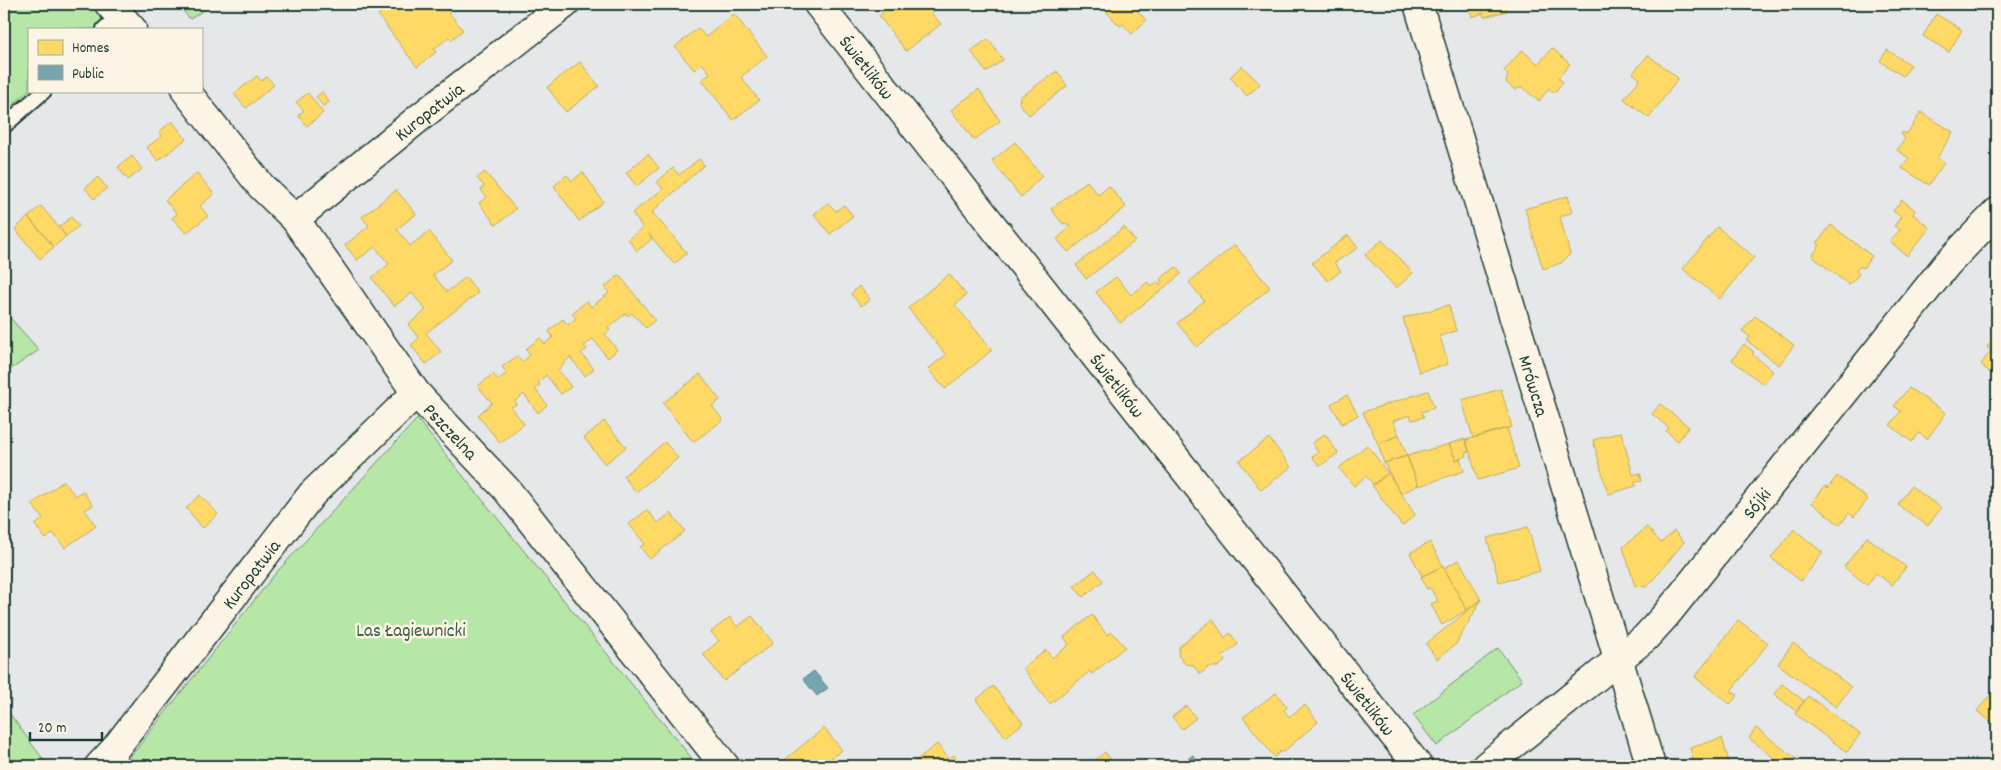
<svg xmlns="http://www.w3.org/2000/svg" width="2001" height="770" font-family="Dekko,sans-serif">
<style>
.green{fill:#b7e7a7;stroke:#6b926e}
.homes{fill:#ffd966;stroke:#bcaa57}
.public{fill:#76a5af;stroke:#5c868a}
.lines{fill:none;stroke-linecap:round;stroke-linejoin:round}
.service-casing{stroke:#1f3d34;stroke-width:18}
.minor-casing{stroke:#1f3d34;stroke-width:31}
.service{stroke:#fcf5e5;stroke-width:14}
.minor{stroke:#fcf5e5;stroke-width:28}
.labels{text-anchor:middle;stroke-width:5;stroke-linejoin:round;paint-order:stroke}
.street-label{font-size:19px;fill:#1f3d34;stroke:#fcf5e5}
.park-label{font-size:19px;fill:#3d5f4b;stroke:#fcf5e5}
</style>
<rect width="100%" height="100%" fill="#e5e7e9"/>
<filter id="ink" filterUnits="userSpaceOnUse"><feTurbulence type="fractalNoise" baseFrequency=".02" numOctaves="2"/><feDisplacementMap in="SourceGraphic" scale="10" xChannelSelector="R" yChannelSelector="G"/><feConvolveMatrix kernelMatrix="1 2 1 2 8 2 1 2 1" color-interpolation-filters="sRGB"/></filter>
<g filter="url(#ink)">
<path class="green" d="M4,4H94L104,15L95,29H29V90L4,113Z
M177,4H213L190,19Z
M4,311L39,350L4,374Z
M417,419L698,766H123L275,574Z
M1498,648L1522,680L1437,746L1413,715Z
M4,706L48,766H4Z"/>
<path class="homes" d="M393,4H442L463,30L451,40L449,37L434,49L436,52L417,67L378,15Z
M876,4H930L934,9L931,12L941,24L906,51L879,16L883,13Z
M1099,4H1131L1146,20L1132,34L1123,24L1120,26Z
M1468,4H1505L1507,11L1484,17L1483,13L1472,17Z
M734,14L767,56L741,77L759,100L733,120L702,80L710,73L702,63L694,70L675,47L698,28L706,37Z
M1936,14L1962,30L1949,52L1923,36Z
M988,39L1003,60L986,72L971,51Z
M1552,48L1570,64L1558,78L1563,82L1554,93L1549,88L1539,101L1522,87L1515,90L1506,82L1508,75L1504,71L1522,50L1538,64Z
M1887,50L1911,65L1903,76L1880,61Z
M1648,55L1678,78L1649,118L1624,99L1640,79L1633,73Z
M580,62L599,86L566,112L547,87Z
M1242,66L1260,84L1247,96L1230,77Z
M1057,71L1067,86L1029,115L1019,103L1020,97Z
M257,76L261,81L267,77L274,85L246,108L234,94Z
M979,89L1000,121L974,140L951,110Z
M322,92L329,102L323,106L316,97Z
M308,93L323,113L307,126L298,115L304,111L296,102Z
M1921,112L1953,132L1937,158L1944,163L1929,185L1902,168L1909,158L1897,150L1905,139L1901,133H1908Z
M172,121L186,139L158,161L147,147L162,136L159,132Z
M1015,142L1042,176L1021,197L992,161Z
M648,154L659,168L637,186L626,173Z
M132,156L142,169L128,180L118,167Z
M699,159L704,165L652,212L687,253L674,264L649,234L652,239L637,251L628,239L643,228L632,213L663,189L657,182L673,168L679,175Z
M485,172L516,209L496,225L479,203L487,197L481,190L484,186L477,178Z
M583,172L603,202L579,221L554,186L567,175L572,181Z
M197,173L214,194L200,206L208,216L186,233L172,218L177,214L165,200Z
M98,177L107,188L94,199L85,188Z
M1087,181L1098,195L1109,186L1126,207L1068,252L1057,239L1071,226L1065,223L1063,224L1051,209Z
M396,190L416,214L397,229L410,246L429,231L452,260L433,275L447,292L466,277L478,293L426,333L441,352L426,364L411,345L419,338L408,325L426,310L412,293L394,306L372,278L389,264L375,247L357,260L345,245L369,226L362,217Z
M1568,196L1572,212L1560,217L1570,254L1561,263L1543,269L1525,209Z
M1902,200L1915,210L1913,214L1930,228L1907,256L1890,241L1900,230L1894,226L1901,217L1893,211Z
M828,203L836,211L844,205L853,216L830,234L814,214Z
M41,206L66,236L54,247L28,217Z
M28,217L54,247L40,259L15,229Z
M71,217L79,226L66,236L59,227Z
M1831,225L1872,256L1863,268L1860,266L1856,271L1859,274L1849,285L1812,256L1820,245L1817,243Z
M1124,227L1135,241L1086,279L1076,265Z
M1717,227L1754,257L1720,299L1683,269Z
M1348,235L1358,248L1334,263L1341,271L1328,281L1312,263Z
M1382,240L1413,273L1396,288L1365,255Z
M1235,245L1270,288L1197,347L1177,323L1204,301L1189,282Z
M1176,267L1181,274L1120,323L1096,292L1116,277L1131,295L1148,282L1151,287L1158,282L1160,285L1162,283L1160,279Z
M949,274L966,295L955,305L992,350L945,389L928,369L946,355L908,308Z
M619,275L655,320L646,328L632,313L628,316L626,313L608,328L610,330L605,334L617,350L608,358L593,339L584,346L587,349L581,353L594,369L585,376L570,357L558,370L571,387L561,394L546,375L538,382L540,385L535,389L547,405L538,413L524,394L515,401L517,404L511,407L524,424L500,443L478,415L492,403L478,386L493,374L498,380L507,373L502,367L517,356L522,362L530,355L526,349L540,338L545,344L553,337L549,331L563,319L568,325L576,318L572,313L587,301L591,307L609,293L605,287Z
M859,286L870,299L861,306L851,294Z
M1449,305L1456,331L1440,336L1448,364L1419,372L1403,318Z
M1755,316L1794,345L1779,365L1747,341L1750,337L1742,331Z
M1997,334V380L1981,364L1991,351L1987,347Z
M1744,344L1754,352L1752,354L1773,371L1763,384L1732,360Z
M700,374L720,400L712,406L723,420L693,442L663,403Z
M1909,388L1946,413L1927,439L1919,433L1912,442L1890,425L1901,411L1894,406Z
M1501,389L1512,427L1473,438L1462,400Z
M1428,391L1434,408L1421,412L1424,417L1412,420L1410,415L1393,421L1399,435L1378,444L1363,412Z
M1347,395L1358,415L1342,424L1331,404Z
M1660,404L1689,427L1678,441L1666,431L1669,428L1652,414Z
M604,421L626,447L605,464L584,438Z
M1507,428L1519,468L1478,480L1466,440Z
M1621,432L1633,475L1640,473L1642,481L1635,482L1636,486L1608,494L1593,440Z
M1325,434L1338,453L1320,466L1312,457L1318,452L1312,443Z
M1399,435L1407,456L1384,463L1378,444Z
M1269,438L1291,467L1261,490L1239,461Z
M1465,439L1469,452H1466L1467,456L1456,460L1449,444Z
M665,442L678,458L636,492L623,476Z
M1449,444L1456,460L1460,458L1464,471L1419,486L1407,456Z
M1367,445L1388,473L1374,485L1366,476L1354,486L1339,468Z
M1407,456L1418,485L1401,494L1384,463Z
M1388,473L1415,515L1402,526L1372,485Z
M1837,476L1868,499L1854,517L1849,513L1840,525L1812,503L1825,486L1828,488Z
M64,481L75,496L83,491L93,505L85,510L96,526L65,548L53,533L46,539L35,525L43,519L32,504Z
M1911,486L1941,508L1928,526L1898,505Z
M200,495L218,514L203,528L186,508Z
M647,510L658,523L671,513L685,531L650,559L640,547L645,544L629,524Z
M1528,527L1540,571L1499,582L1487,538Z
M1647,527L1661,543L1674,531L1684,542L1647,587L1635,586L1623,547Z
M1794,529L1823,553L1801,581L1771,558Z
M1867,537L1906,567L1892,585L1876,573L1867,585L1844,567Z
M1430,542L1443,566L1422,576L1410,553Z
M1459,560L1481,600L1467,610L1444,568Z
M1443,566L1467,610L1442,625L1431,604L1438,601L1430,588L1427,589L1421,577Z
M1095,570L1103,581L1083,597L1074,586Z
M1481,600L1456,644L1437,659L1426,644Z
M1092,615L1107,635L1112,632L1125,647L1092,674L1090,671L1050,704L1023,668L1046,650L1052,658L1069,645L1064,637Z
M752,616L773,643L724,681L703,654L719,641L711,632L730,617L737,627Z
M1213,619L1225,638L1230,633L1238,644L1222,657L1225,661L1218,667H1209L1200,674L1193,665L1185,664L1178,655L1179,647Z
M1738,620L1768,643L1731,691L1738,695L1730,704L1695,677Z
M1793,643L1851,687L1836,707L1778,664Z
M1782,684L1804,701L1796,711L1774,694Z
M993,686L1023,723L1006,737L976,700Z
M1997,687V726L1977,711Z
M1276,693L1287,707L1284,710L1289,717L1305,705L1318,722L1283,752L1281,751L1274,757L1243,717Z
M1808,696L1860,734L1847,752L1795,714Z
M1186,706L1196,718L1182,729L1172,717Z
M824,728L842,750L824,764L822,762L817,766H777Z
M1756,728L1799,761L1795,766H1784L1749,738Z
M1722,738L1730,766H1695L1690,748Z
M937,744L949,759L954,755L962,766H916L913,763Z
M1105,752L1112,761L1106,766H1088Z"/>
<path class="public" d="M814,671L828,688L817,696L803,679Z
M1193,755L1199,763L1195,766H1184L1182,763Z"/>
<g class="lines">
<g class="service-casing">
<path id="service" d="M104,29L120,16
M4,126L44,91"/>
</g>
<g class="minor-casing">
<g id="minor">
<path d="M109,4L132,29"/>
<path id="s1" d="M818,4L1418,766"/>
<path id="s2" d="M1418,4L1651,766"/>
<path id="s3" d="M186,91L261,186L295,219L416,393L507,490L725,766"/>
<path id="s4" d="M295,219L419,118L565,4"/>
<path id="s5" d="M99,766L114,750L312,494L416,393"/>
<path id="s6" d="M1486,766L1645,638L1666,615L1947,264L1997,212"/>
</g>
</g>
<use href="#service" class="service"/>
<use href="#minor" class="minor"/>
</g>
</g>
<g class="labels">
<g class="street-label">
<text dy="7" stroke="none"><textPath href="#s1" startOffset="80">Świetlików</textPath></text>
<text dy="7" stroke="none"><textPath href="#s4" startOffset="172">Kuropatwia</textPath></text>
<text dy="7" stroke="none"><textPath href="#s1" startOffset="485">Świetlików</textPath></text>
<text dy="7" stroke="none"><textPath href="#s2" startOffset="399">Mrówcza</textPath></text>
<text dy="7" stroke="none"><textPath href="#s3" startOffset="432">Pszczelna</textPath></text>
<text dy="7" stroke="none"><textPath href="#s6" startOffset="379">Sójki</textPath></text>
<text dy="7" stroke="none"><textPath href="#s5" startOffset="245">Kuropatwia</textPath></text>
<text dy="7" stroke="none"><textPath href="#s1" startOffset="890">Świetlików</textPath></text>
</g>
<g class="park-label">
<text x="411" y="636">Las Łagiewnicki</text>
</g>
</g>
<rect width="2001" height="770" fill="none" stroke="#fcf5e5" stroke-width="20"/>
<rect x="10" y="10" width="1981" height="750" fill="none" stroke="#1f3d34" stroke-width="2" filter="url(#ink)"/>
<rect x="28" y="28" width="175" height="65" fill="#fcf5e5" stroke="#a4ab9e"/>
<rect x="38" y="40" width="25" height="15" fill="#ffd966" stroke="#a4ab9e"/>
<text x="72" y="52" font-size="15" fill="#1f3d34">Homes</text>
<rect x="38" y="65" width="25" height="15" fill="#76a5af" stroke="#a4ab9e"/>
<text x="72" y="78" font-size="15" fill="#1f3d34">Public</text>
<path d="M30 732v8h72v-8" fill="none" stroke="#1f3d34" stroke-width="2.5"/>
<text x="38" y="732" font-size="15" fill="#1f3d34" stroke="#fcf5e5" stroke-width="4" paint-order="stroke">20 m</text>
</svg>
